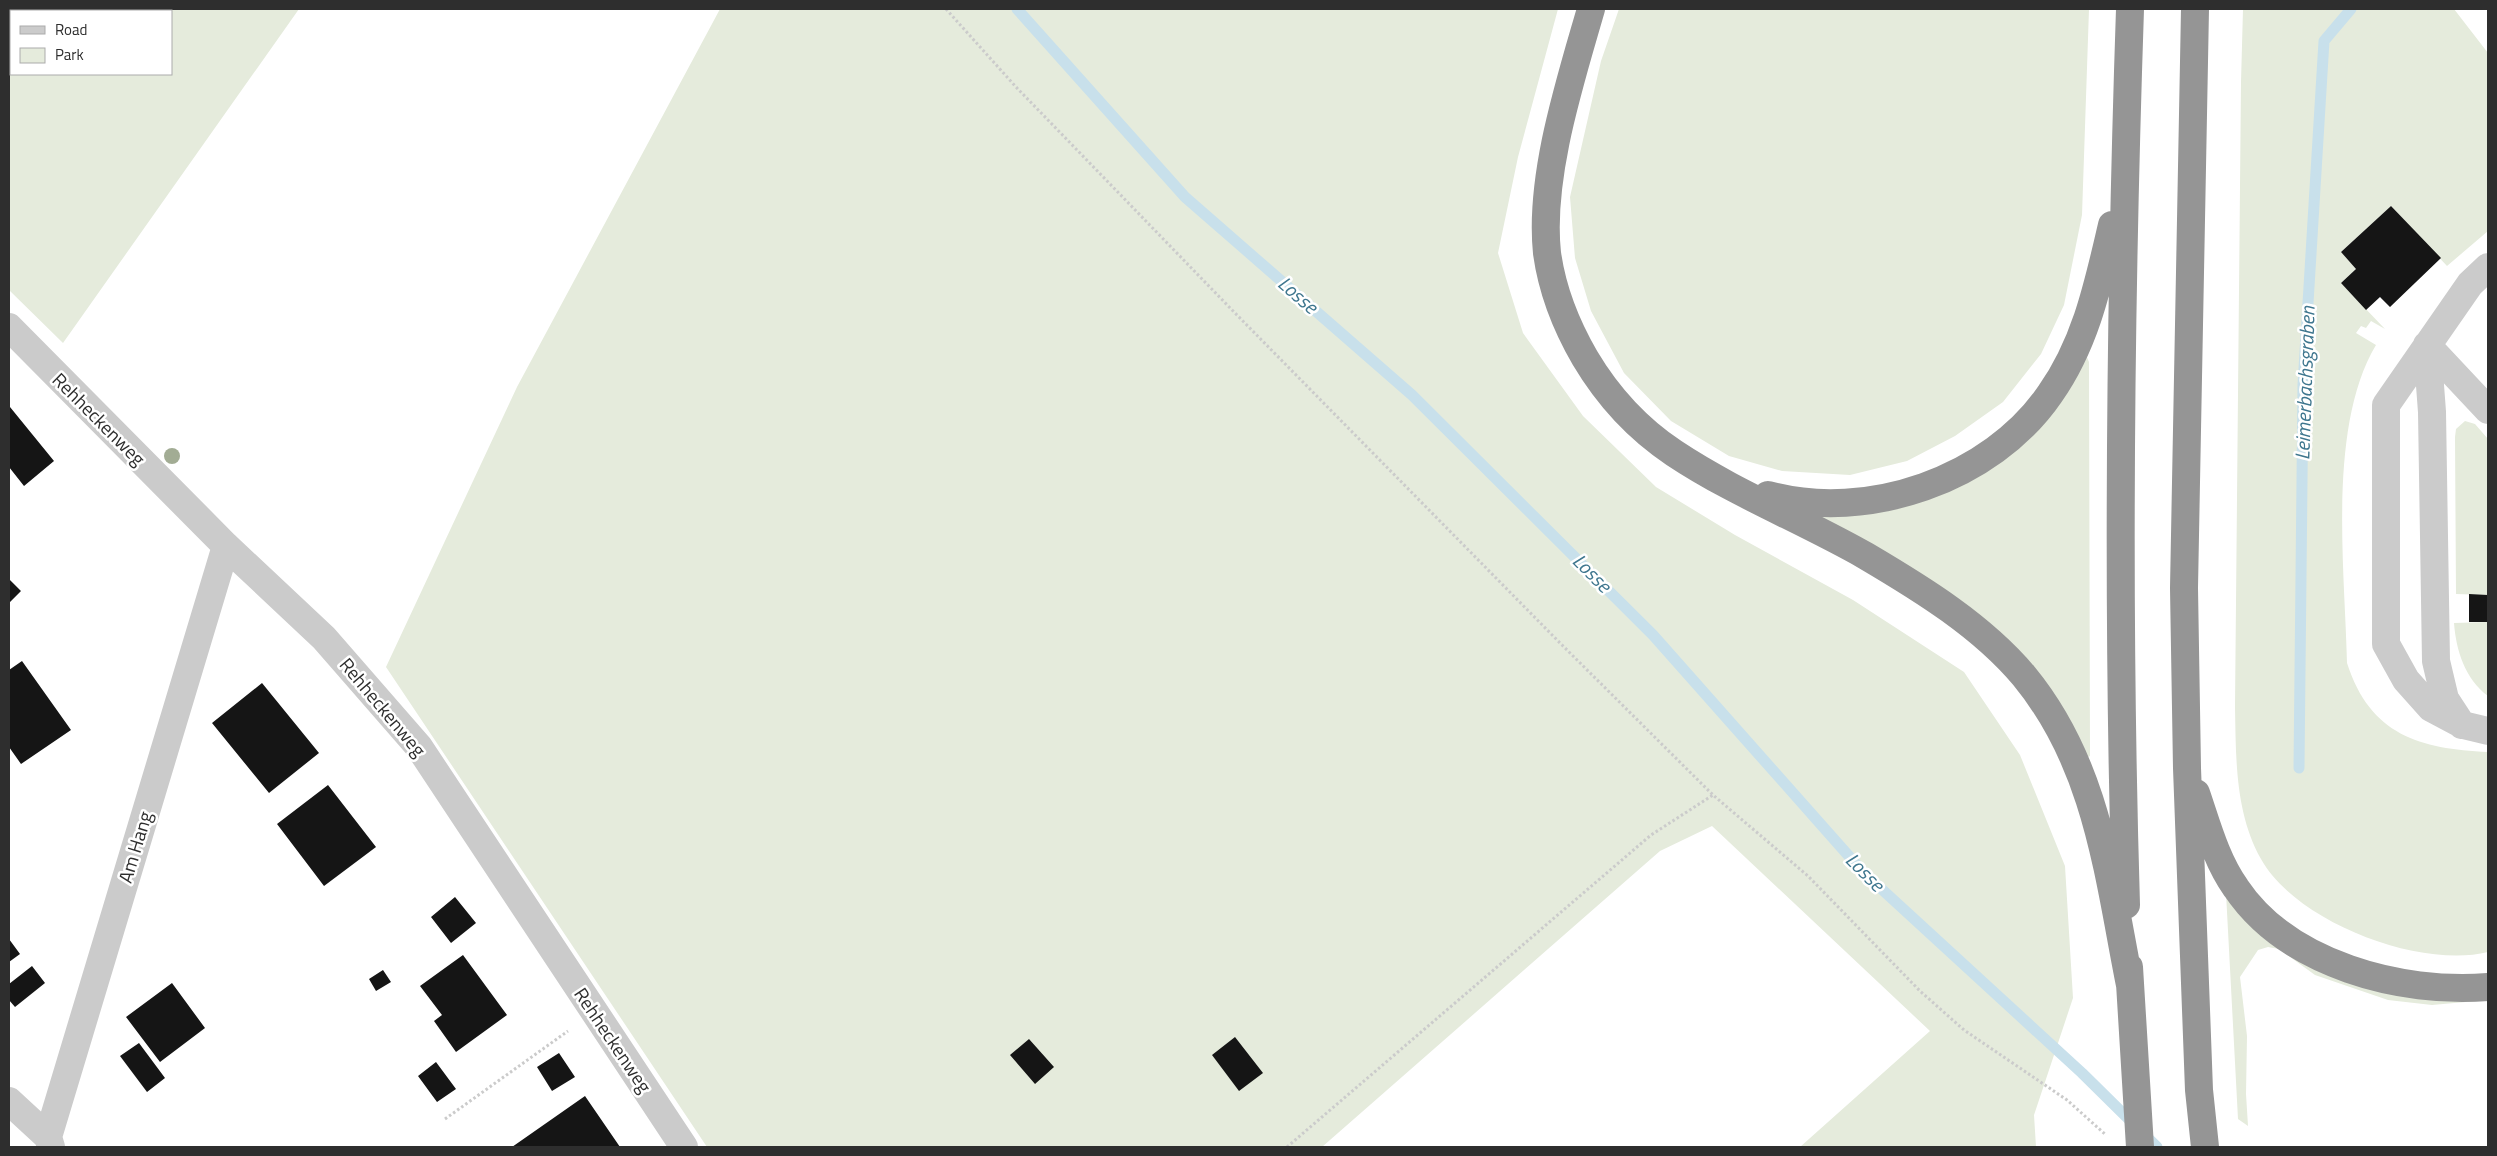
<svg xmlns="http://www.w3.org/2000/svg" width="2497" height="1156" font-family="'Titillium Web',sans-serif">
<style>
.green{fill:#e5ebdc;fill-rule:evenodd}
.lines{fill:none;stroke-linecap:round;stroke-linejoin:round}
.stream{stroke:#c8e0eb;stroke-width:11}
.building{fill:#151515}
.path{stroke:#cbcbcb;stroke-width:3;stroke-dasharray:2.5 2.5;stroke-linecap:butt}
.minor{stroke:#cbcbcb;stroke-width:28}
.highway{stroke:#959595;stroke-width:28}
.tree{fill:#a2ac94}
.labels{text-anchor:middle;stroke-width:5;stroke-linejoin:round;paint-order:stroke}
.street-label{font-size:19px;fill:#2e2e2e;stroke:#fff}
.water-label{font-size:20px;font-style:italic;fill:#3e768e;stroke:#fff}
</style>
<rect width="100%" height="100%" fill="#fff"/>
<path class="green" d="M9,9H299L63,343L9,290ZM11,11H171V74H11Z
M720,9H1558L1518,157L1498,253L1523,333L1583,416L1656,487L1735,535L1853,600L1964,672L2020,755L2065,866L2073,998L2034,1115L2036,1147H1800L1930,1031L1712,826L1660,851L1322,1147H707L386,667L517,387Z
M1619,9H2089L2082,215L2064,305L2041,354L2003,402L1955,436L1907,461L1850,475L1782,471L1729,456L1671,421L1624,373L1591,311L1575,258L1570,197L1601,61Z
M2243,9H2454L2488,53V231L2447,266L2391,206L2341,252L2356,269L2341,283L2385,329L2371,321L2366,328L2361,326L2356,333L2376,345C2327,427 2345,570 2347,663C2370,735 2420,749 2488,752V952C2420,969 2296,922 2261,859C2235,813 2236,758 2235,707L2241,82Z
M2086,355L2089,362L2090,756L2086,758L2023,670L1795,510L1946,483Z
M2465,421L2475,424L2488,439V595L2456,594L2455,437L2456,429Z
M2488,622V696C2465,679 2456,650 2454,623Z
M2226,893L2285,940L2488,1000L2432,1005L2388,1000L2315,975L2279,949L2268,947L2258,950L2240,977L2247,1036L2246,1094L2248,1126L2238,1119Z"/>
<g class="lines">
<path class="stream" d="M1017,9L1185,197L1412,395L1653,635L1863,872L2082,1073L2157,1147
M2299,768L2303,385L2324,41L2351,9"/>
</g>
<path class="building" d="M2391,206L2441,258L2390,307L2380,297L2366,310L2341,283L2356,269L2341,252Z
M10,407L54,461L24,486L9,467Z
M9,579L21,591L9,603Z
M2469,594L2488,595V622H2469Z
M22,661L71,730L21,764L9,747V670Z
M262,683L319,753L269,793L212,723Z
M328,785L376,847L324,886L277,824Z
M455,897L476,923L451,943L431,917Z
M9,939L20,954L9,962Z
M463,955L507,1015L456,1052L434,1021L442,1015L420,986Z
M32,966L45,983L15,1007L9,1000V984Z
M383,970L391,982L376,991L369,979Z
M172,983L205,1028L160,1062L126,1017Z
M1235,1037L1263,1073L1239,1091L1212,1055Z
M1029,1039L1054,1067L1035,1084L1010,1055Z
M139,1043L165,1078L147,1092L120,1056Z
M559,1053L575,1077L552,1091L537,1067Z
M436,1062L456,1089L437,1102L418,1076Z
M585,1096L620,1147H512Z"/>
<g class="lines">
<path class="path" d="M946,9L1016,87L1234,312L1562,645L1713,795L1808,876L1920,991L1964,1030L2067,1100L2106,1135
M445,1119L568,1031
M1287,1147L1651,835L1713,795"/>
<path class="minor" d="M2488,267L2470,284L2386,405V644L2406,680L2431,708L2463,725L2488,731
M9,327L226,546L324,638L419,747L684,1147
M2427,345L2432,412L2436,661L2445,699L2462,725
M2427,345L2488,410
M9,1101L48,1137
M51,1147L48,1137L226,546"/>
<path class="highway" d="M1591,9C1570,82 1539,177 1547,253C1552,289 1567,327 1585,358C1607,395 1638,429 1674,453C1734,493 1803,520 1866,556C1922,589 1982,626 2024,676C2098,766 2108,875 2130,985
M2195,9L2184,588L2187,768L2199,1090L2205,1147
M1768,495C1867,522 1991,480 2050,394C2086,343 2098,285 2112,225
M2196,793C2207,825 2216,860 2236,888C2288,965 2401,994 2488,987
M2126,905C2117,606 2120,307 2130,9
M2129,967L2140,1147"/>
</g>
<circle class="tree" cx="172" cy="456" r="8"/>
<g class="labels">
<g class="street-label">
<text transform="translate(99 419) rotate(45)" y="7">Rehheckenweg</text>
<text transform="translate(383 707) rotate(50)" y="7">Rehheckenweg</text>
<text transform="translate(135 847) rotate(-73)" y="7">Am Hang</text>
<text transform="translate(613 1040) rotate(56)" y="7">Rehheckenweg</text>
</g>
<g class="water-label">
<text transform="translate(1298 295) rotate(41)" y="7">Losse</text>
<text transform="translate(2305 383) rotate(-88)" y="7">Leimerbachsgraben</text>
<text transform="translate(1592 573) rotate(45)" y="7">Losse</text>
<text transform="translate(1865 872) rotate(45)" y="7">Losse</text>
</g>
</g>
<rect width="2497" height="1156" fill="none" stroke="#2e2e2e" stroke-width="20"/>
<rect x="10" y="10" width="162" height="65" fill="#ffffff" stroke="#ababab"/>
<rect x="20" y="26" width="25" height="8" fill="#cbcbcb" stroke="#ababab"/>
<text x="55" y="35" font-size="15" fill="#2e2e2e">Road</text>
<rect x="20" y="48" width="25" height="15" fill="#e5ebdc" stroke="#ababab"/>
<text x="55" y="60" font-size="15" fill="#2e2e2e">Park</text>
</svg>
